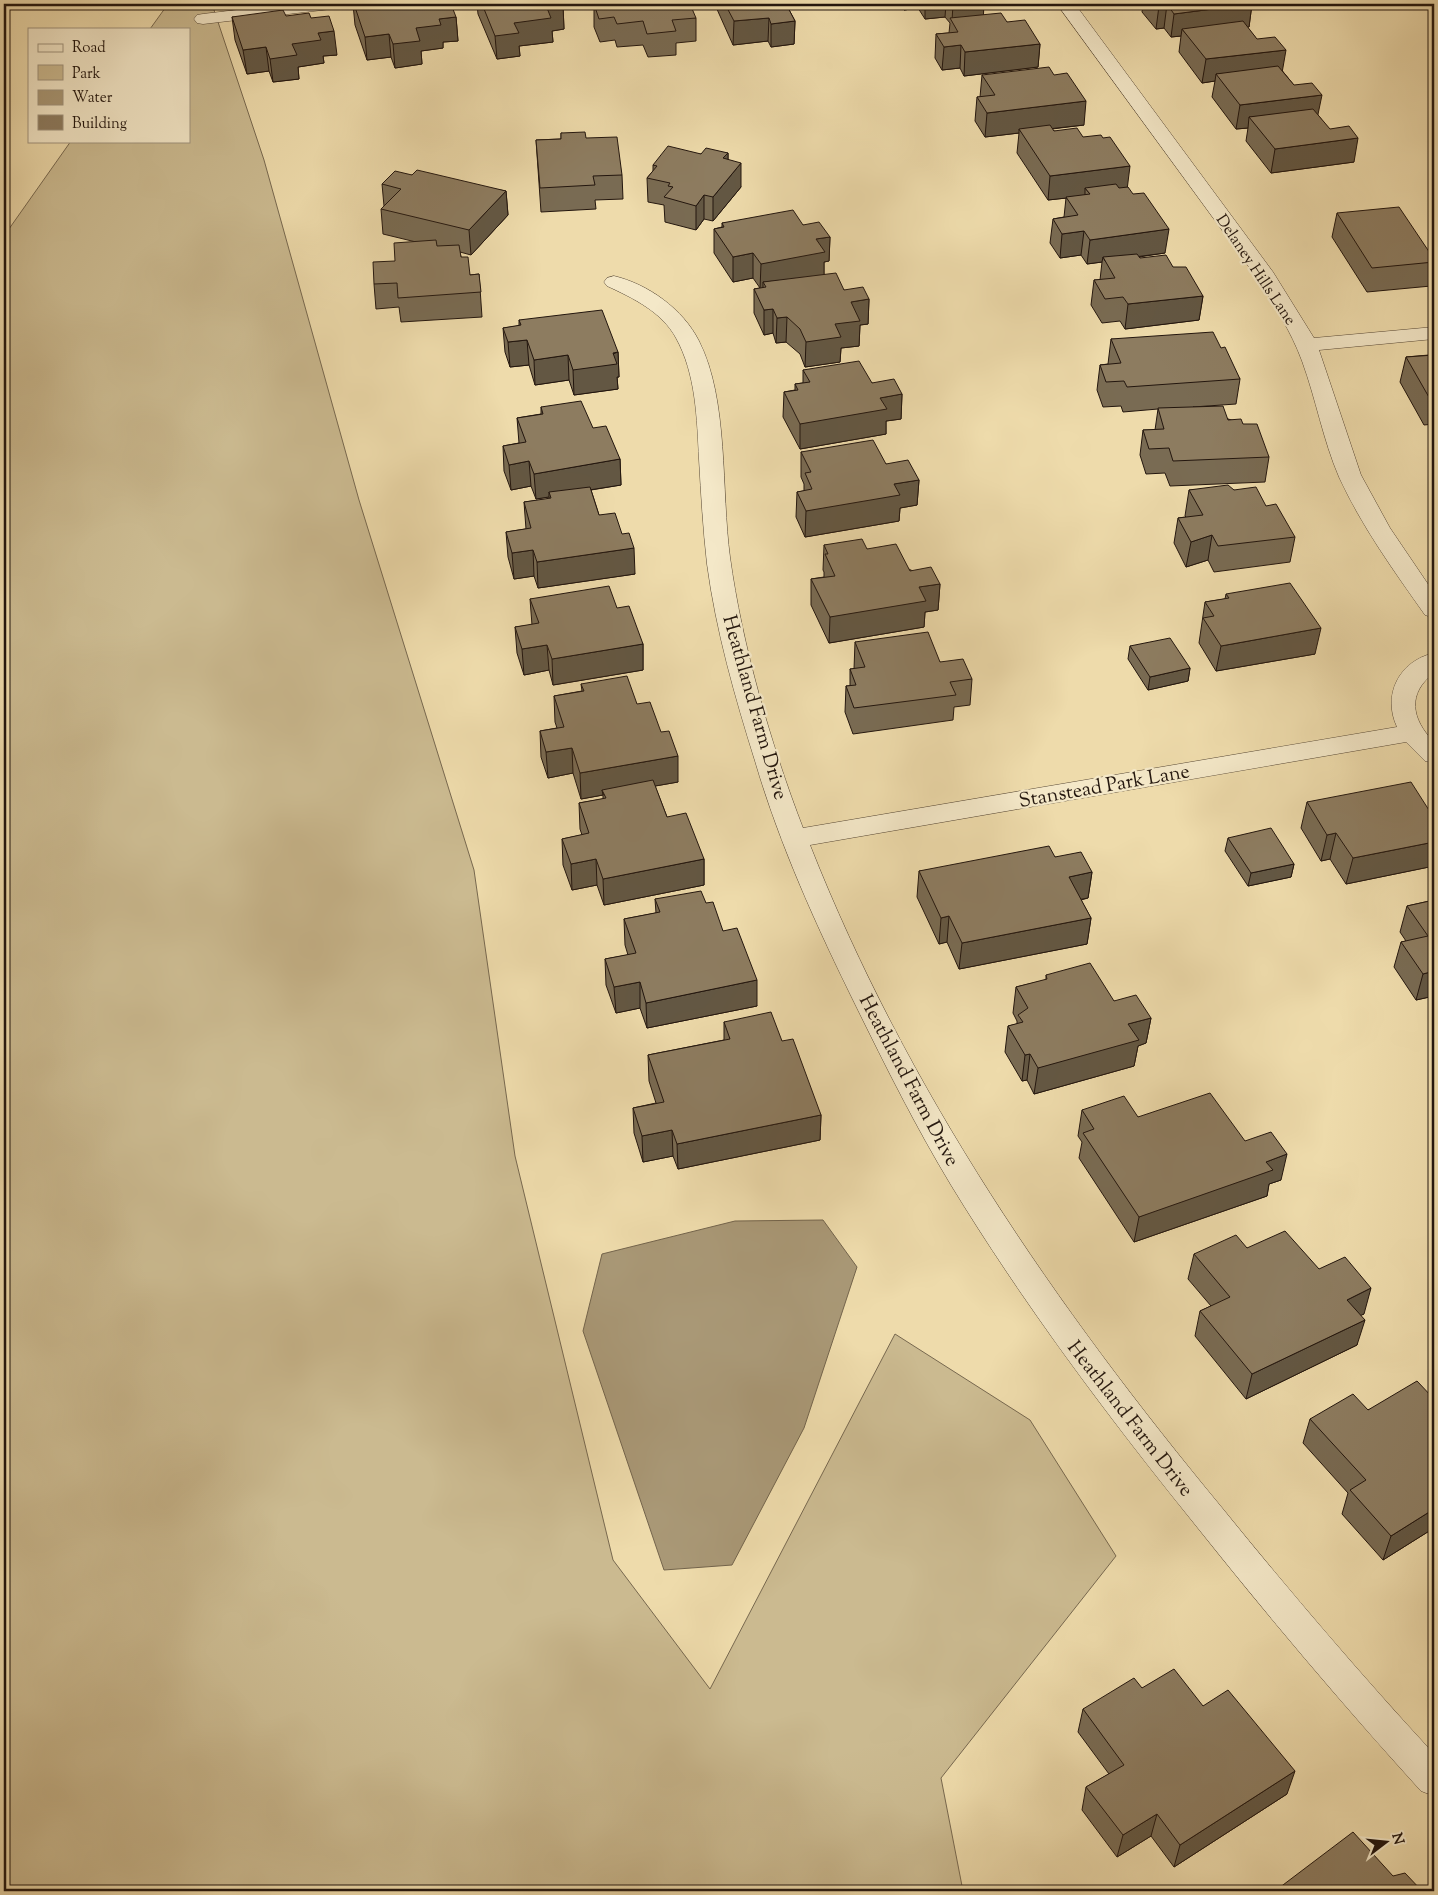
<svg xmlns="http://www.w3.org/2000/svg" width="1438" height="1895" font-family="'Sorts Mill Goudy',serif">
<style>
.green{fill:#cbba90;stroke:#77684f}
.water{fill:#a99876;stroke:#73644c}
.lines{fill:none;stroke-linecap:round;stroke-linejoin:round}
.street-casing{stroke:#564735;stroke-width:1}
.street{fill:#f4e8c8;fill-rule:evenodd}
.wall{fill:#796b53;stroke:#23160e}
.shaded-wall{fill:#635743;stroke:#23160e}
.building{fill:#8d7c60;stroke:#23160e}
.labels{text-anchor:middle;stroke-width:4.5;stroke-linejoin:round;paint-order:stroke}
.far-street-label{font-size:16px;fill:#23160e;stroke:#f4e8c8}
.street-label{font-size:20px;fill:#23160e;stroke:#f4e8c8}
</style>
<rect width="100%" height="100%" fill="#eedbab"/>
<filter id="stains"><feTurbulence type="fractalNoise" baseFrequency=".004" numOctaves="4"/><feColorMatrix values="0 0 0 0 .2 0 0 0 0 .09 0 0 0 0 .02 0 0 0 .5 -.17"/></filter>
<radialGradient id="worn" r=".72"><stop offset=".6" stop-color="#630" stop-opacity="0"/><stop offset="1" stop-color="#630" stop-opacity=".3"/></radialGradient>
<path class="green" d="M168,4H212L264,160L359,500L474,870L515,1156L613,1560L710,1689L895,1334L1030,1420L1116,1556L941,1778L963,1891H4V236L71,141H189V29H150Z"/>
<path class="water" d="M823,1220L857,1267L804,1428L732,1565L664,1570L583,1331L602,1254L735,1221Z"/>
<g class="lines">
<g class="street-casing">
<path id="street" d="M287,4H340L337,8L331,9L203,24L197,23L194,19L197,15L203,14Z
M1057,4H1075L1273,272L1314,338L1434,327V339L1319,350L1361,475L1390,528L1434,593V618L1425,615C1394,571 1362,527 1339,477C1323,440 1316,399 1302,361C1291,331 1274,305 1257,278Z
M614,276C648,284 683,309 699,341C729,400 721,491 730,557C742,645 771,745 803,828L1397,727C1382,695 1399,661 1434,653V673C1407,693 1411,719 1434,742V763L1425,761L1406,742L810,845C907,1091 1055,1306 1223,1509C1291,1593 1361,1675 1434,1754V1796L1421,1791C1342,1704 1266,1614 1193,1522C1106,1414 1023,1303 951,1185C916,1127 886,1067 856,1006C817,927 780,846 755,761C735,697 716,631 707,564C703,529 701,494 699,459C697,419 696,374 676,338C662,312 633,298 607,286L604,282L607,278Z"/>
</g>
<use href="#street" class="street"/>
</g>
<path class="wall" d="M353,4H431L456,17L458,41L443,42V48L421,51L422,64L395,68L391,57L367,60L355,25Z
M477,4H562L563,6L564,29L552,31L553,42L519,46L520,56L497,59L478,14Z
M594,4L696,18V41L676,43V55L648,57L643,45L617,47L615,40L600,42L594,27Z
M716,4H786L795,21L794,44L771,47L768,41L733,45L716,7Z
M900,4H984L983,15L1007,22L1040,44L1038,67L964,76L960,68L942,70L935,58L936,34L949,33L950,23L945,17L925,19L918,8L904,10Z
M1143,4H1252L1249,27H1247L1318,115L1354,162L1271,173L1246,141L1248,128L1236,129L1212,97L1215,81L1202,83L1179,52L1181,36L1171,37L1164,28L1156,29L1142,12Z
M286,16L337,55L323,56L324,63L298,67L299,79L273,82L269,71L247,74L235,40L232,17Z
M982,75L1084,125L1052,129L1054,131L1083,137L1127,187L1165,253L1139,257L1140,258L1173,267L1203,296L1199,320L1125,329L1120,321L1102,323L1091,305L1094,280H1100L1102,262L1087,264L1081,255L1060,258L1050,243L1053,219L1064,217L1066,198L1048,200L1017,153L1019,133L985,137L975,121L977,97H980Z
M561,133L586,138L622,175L623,199L595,200L596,209L541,212L536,140L561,139Z
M728,153V160L741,187L713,221L704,219L696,230L665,222L664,205L648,202L647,178L653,171V165L701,154Z
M412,175L506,191L508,215L471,255L460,252L461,257L470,275L479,274L482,317L401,322L399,307L376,309L374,284L395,261L416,242L383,234L381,209L384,206L382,184Z
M1337,213L1434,259V270L1431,286L1367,292L1332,237Z
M722,223L803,225L830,237L829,261L824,262V274L844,290L869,299L868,324L860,325L859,346L841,348L840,362L805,367L800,354L786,342L776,343L773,333L764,335L754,313V289L760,288L753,278L733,282L714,253V229L722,227Z
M519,320L618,352L619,377H617L618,389L574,395L569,380L535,385L529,365L510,367L505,352L503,328L519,326Z
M1111,339L1221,348L1240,379L1236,404L1193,407L1243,424L1269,457L1265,482L1170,486L1165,473L1146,474L1140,455L1143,430H1155L1158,409L1123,412L1121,406L1103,407L1097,390L1100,365L1108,364Z
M1432,344H1434V424L1424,425L1400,382L1406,357L1429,355Z
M803,370L872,383L902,394L901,419L886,421V434L800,449L783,417L784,392L795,390V384L803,383Z
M541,407L593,428L620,459L621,485L591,490L599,515L635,574L538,588L534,576L514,579L508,557L506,532L526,529L524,502L550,499L549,497L536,499L531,486L511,490L504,471L503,446L519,443L517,418L541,414Z
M801,452L886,464L919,480L917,505L900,508L899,521L805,537L796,517L797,492L804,491V484L801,477Z
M1189,490H1234L1266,506L1295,537L1290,562L1214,572L1208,560L1186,567L1174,543L1178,518L1186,517L1185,516Z
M824,545L867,549L940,584L938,610L925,612L924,627L829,643L811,605V579L824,577V572L823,570Z
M1226,594L1315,654L1216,671L1199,643L1205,602L1225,599Z
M530,599L617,608L643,644V670L553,685L549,670L524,675L517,653L515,627L532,625Z
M855,642L940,662L972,679L970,705L954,707L953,720L853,734L845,712L846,686H850V669H854Z
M1130,646L1190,668L1188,681L1148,690L1128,659Z
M581,684L637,704L678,782L655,786L667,817L704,859V885L604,905L597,885L572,890L563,865L562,839L582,835L580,829L579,803L603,799V795L581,799L573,773L548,778L541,757L540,731L557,728L555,722L554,696L582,691Z
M1307,802L1434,818V866L1346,884L1330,859L1321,861L1301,828Z
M1228,838L1294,864L1291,877L1248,886L1225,851Z
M1055,857L1092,872L1088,898L1081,900L1091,918L1087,944L959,969L947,942L939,944L917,897L919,871Z
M655,899L706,903L723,931L757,1006L647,1028L640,1008L616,1013L606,985L605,959L628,955L625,945L624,919L656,913Z
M1434,900V996L1416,1000L1394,967L1401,942L1406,941L1400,932L1407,906Z
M1046,975L1114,1001L1151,1018L1146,1043L1138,1046L1134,1066L1034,1094L1027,1080L1022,1081L1005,1052L1008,1026L1017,1024V1021L1013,1013L1016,987L1046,980Z
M724,1022L782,1041L821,1115L820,1140L678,1169L673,1156L643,1162L634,1133L633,1108L656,1103L649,1081L648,1055L724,1040Z
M1082,1110L1138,1117L1245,1141L1281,1180L1269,1184L1267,1196L1134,1242L1079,1158L1082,1142L1078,1136Z
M1247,1248L1319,1269L1364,1314L1360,1315L1357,1345L1246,1399L1195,1336L1200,1311L1211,1306L1188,1279L1194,1254Z
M1434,1399V1528L1383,1560L1342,1514L1348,1493L1303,1443L1310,1419Z
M1142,1688L1203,1706L1287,1794L1174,1867L1151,1836L1117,1857L1082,1810L1086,1787L1109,1774L1078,1732L1083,1709Z"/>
<path class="shaded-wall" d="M904,4H918V8L904,10Z
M925,4H946L945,17L925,19Z
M953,4H984L983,23L952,21Z
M1167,4L1164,28L1156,29L1159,6Z
M1252,4L1249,27L1187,35L1182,29L1181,36L1171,37L1174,14Z
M563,6L564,29L552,31L553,42L519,46L520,56L497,59L495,36L514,23L547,8Z
M456,17L458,41L443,42V48L421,51L422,64L395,68L393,44L416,28L439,19Z
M769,18L768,41L733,45L734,21Z
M795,21L794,44L771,47V24Z
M334,31L337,55L323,56L324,63L298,67L299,79L273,82L270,59L292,44L318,33Z
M389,34L391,57L367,60L365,37Z
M1040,44L1038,67L964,76L965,52Z
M961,45L960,68L942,70L944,47Z
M266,47L269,71L247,74L243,50Z
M1286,50L1282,73L1216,74L1215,81L1202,83L1206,59Z
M1322,95L1317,119L1249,117L1248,128L1236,129L1240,105Z
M1086,101L1084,125L1021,132L1019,129V133L985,137L987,113Z
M1358,138L1354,162L1271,173L1275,149Z
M728,153V177L723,158Z
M741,163V187L713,221V197Z
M1130,166L1127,190L1090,194L1085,188V196L1048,200L1050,176Z
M506,191L508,215L471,255L469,230Z
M704,195V219L696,230V206Z
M1169,229L1165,253L1105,261L1103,257L1102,262L1087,264L1090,240Z
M1084,231L1081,255L1060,258L1062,234Z
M830,237L829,261L824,262V277L763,282V288L760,289L761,264L816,239Z
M753,253V278L733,282V257Z
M1203,296L1199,320L1125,329L1128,304Z
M869,299L868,324L860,325L859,346L841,348L840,362L805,367L806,342L851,302Z
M773,309V333L764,335V310Z
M787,317L786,342L776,343L777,318Z
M527,340L529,365L510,367L508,342Z
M618,352L619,377H617L618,389L574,395L573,370Z
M568,355L569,380L535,385L534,360Z
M902,394L901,419L886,421V434L800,449V424L880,398Z
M620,459L621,485L551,496L549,492V497L536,499L534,474Z
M529,461L531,486L511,490L509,465Z
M919,480L917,505L900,508L899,521L805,537L806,511L894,484Z
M1212,535L1208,560L1186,567L1191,542Z
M634,548L635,574L538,588L537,562Z
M533,550L534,576L514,579L512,553Z
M940,584L938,610L925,612L924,627L829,643L830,617L919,587Z
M1321,628L1315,654L1216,671L1221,646Z
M643,644V670L553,685L552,659Z
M547,645L549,670L524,675L522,649Z
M1190,668L1188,681L1148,690L1150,677Z
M572,748L573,773L548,778L546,752Z
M678,756V782L604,795L602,790L603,795L581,799L580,773Z
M1336,833L1330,859L1321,861L1327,835Z
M1434,842V866L1346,884L1353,858Z
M596,859L597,885L572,890L571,864Z
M704,859V885L604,905L603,879Z
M1294,864L1291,877L1248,886L1251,873Z
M1092,872L1088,898L1066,902L1069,877Z
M949,916L947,942L939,944L941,918Z
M1091,918L1087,944L959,969L962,943Z
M1434,971V996L1416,1000L1423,974Z
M757,980V1006L647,1028L646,1003Z
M640,982V1008L616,1013L614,987Z
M1151,1018L1146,1043L1138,1046L1134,1066L1034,1094L1038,1068L1128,1024Z
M1030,1054L1027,1080L1022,1081L1025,1055Z
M821,1115L820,1140L678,1169L677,1144Z
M672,1130L673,1156L643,1162L642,1136Z
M1287,1154L1281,1180L1269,1184L1267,1196L1134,1242L1139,1217L1266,1162Z
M1371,1288L1364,1314L1340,1325L1347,1300Z
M1365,1320L1357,1345L1246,1399L1252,1374Z
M1434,1509V1528L1383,1560L1391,1536Z
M1295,1771L1287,1794L1174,1867L1180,1845Z
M1157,1814L1151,1836L1117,1857L1123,1835Z"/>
<path class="building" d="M354,4H431L432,5L451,4L456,17L439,19L441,25L416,28L420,41L393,44L389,34L365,37Z
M482,4H562L563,6L547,8L551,18L514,23L519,33L495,36Z
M594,4H690L696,18L672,20L676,31L647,34L643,21L617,24L614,17L599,19Z
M725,4H786L795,21L771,24L769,18L734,21Z
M1157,4H1251L1174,14L1167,4L1159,6Z
M283,10L286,16L309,13L311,18L329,16L334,31L318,33L321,40L292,44L297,55L270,59L266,47L243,50L232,17Z
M1001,13L1007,22L1025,20L1040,44L965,52L961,45L944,47L936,34L958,32L950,18Z
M1243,21L1257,39L1275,37L1286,50L1206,59L1182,29Z
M1278,66L1294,85L1312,83L1322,95L1240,105L1216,74Z
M1049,67L1054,75L1067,73L1086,101L987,113L977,97L995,95L982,75Z
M1313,109L1330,129L1349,126L1358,138L1275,149L1249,117Z
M1050,125L1054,131L1077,128L1083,137L1101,135L1103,138L1110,137L1130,166L1050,176L1019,129Z
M585,132L586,138L617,137L622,175L593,176L595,185L540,188L536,140L561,139V133Z
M668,146L701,154L706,148L728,153L723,158L741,163L713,197L704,195L696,206L664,197L673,187L668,186L670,183L647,178L657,166L653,165Z
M417,170L506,191L469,230L381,209L401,189L382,184L395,171L412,175Z
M1116,184L1119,188L1128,187L1133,194L1144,193L1169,229L1090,240L1084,231L1062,234L1053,219L1078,215L1066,197L1090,194L1085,188Z
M1399,207L1434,259V262L1372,268L1337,213Z
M793,210L803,225L819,222L830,237L816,239L825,252L761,264L753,253L733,257L714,229L724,227L722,223Z
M436,240L437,246L459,245L461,257H468L470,275L479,274L481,292L398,298L397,283L374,284L373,262L395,261L394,243Z
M1137,254L1140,258L1166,255L1173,267H1186L1203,296L1128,304L1123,297L1105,299L1094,280L1115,278L1103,257Z
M836,273L844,290L863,287L869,299L851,302L860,321L835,324L841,337L806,342L800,329L787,317L777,318L773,309L764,310L754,289L766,287L763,282Z
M602,310L618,352L613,353L617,364L573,370L568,355L534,360L527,340L508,342L503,328L521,325L519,320Z
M1213,332L1221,348L1225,347L1240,379L1127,387L1124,381L1106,382L1100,365L1121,363L1111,339Z
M1434,355V399H1430L1406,357Z
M859,361L872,383L894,379L902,394L880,398L887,409L800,424L784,392L798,390L795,384L810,382L803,370Z
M581,401L593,428L606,426L620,459L534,474L529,461L509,465L503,446L526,442L517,418L543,414L541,407Z
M1223,406L1228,420L1241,419L1243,424H1257L1269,457L1173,461L1169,448L1149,449L1143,430L1164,429L1158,408Z
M873,440L886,464L908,460L919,480L894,484L900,495L806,511L797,492L812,489L805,473L811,472L801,452Z
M1228,485L1234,490L1256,487L1266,506L1276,504L1295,537L1218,546L1212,535L1191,542L1178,518L1203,515L1189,490Z
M590,487L599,515L615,513L622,534L629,533L634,548L537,562L533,550L512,553L506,532L531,528L524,502L551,498L549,492Z
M862,539L867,549L896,544L910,571L931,567L940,584L919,587L926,601L830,617L811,579L835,576L825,554H828L824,545Z
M1290,583L1321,628L1221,646L1203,618L1214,616L1205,602L1229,598L1226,594Z
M609,586L617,608L629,606L643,644L552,659L547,645L522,649L515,627L539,623L530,599Z
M928,632L940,662L963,659L972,679L950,682L956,695L854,708L846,686L856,685L850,669L865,667L855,642Z
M1170,638L1190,668L1150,677L1130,646Z
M627,676L637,704L650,702L661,732L669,731L678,756L580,773L572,748L546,752L540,731L564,727L554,696L584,691L581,684Z
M653,780L667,817L686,813L704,859L603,879L596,859L571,864L562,839L589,833L579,803L606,798L602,790Z
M1411,782L1434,818V842L1353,858L1336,833L1327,835L1307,802Z
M1271,828L1294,864L1251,873L1228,838Z
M1049,846L1055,857L1081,852L1092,872L1069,877L1091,918L962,943L949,916L941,918L919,871Z
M701,891L706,903L713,902L723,931L737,928L757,980L646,1003L640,982L614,987L605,959L636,953L624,919L660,912L655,899Z
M1434,900V971L1423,974L1401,942L1428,936L1407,906Z
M1090,963L1114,1001L1136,995L1151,1018L1128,1024L1139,1040L1038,1068L1030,1054L1025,1055L1008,1026L1023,1022L1018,1015L1028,1008L1016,987L1047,979L1046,975Z
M771,1012L782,1041L793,1039L821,1115L677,1144L672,1130L642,1136L633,1108L664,1102L648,1055L730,1039L724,1022Z
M1210,1093L1245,1141L1271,1132L1287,1154L1266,1162L1273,1170L1139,1217L1083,1133L1094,1129L1082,1110L1124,1096L1138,1117Z
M1285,1231L1319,1269L1345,1257L1371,1288L1347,1300L1365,1320L1252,1374L1200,1311L1230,1297L1194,1254L1236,1235L1247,1248Z
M1417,1381L1434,1399V1509L1391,1536L1350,1490L1366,1480L1310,1419L1353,1394L1368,1410Z
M1174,1669L1203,1706L1228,1690L1295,1771L1180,1845L1157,1814L1123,1835L1086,1787L1124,1765L1083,1709L1134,1678L1142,1688Z
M1353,1832L1393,1876L1405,1873L1422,1891H1275Z"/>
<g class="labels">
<g class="far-street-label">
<text transform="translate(1257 269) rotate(56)" y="6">Delaney Hills Lane</text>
</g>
<g class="street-label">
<text transform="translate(756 707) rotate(74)" y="7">Heathland Farm Drive</text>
<text transform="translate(1104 785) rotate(-10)" y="7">Stanstead Park Lane</text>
<text transform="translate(910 1080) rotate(62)" y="7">Heathland Farm Drive</text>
<text transform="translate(1131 1418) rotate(52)" y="7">Heathland Farm Drive</text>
</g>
</g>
<rect width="1438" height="1895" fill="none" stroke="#eedbab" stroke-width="20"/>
<rect x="5" y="5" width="1428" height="1885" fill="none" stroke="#23160e" stroke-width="2.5"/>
<rect x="10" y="10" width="1418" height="1875" fill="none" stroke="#23160e"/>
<rect x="28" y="28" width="162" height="115" fill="#f4e8c8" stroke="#a0947e"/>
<rect x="38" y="44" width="25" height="8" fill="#f4e8c8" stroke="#a0947e"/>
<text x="72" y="52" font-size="15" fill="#23160e">Road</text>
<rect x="38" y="65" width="25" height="15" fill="#cbba90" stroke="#a0947e"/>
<text x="72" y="78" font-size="15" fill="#23160e">Park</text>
<rect x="38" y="90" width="25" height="15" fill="#a99876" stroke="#a0947e"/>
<text x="72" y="102" font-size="15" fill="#23160e">Water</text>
<rect x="38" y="115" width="25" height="15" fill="#8d7c60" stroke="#a0947e"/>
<text x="72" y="128" font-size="15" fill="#23160e">Building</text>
<g transform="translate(1386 1842) rotate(74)" stroke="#f4e8c8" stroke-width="4" paint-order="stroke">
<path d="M0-4L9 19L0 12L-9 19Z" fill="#23160e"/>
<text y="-8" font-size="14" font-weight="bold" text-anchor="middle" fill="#23160e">N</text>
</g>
<rect width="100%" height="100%" filter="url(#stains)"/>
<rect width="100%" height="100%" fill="url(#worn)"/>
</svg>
